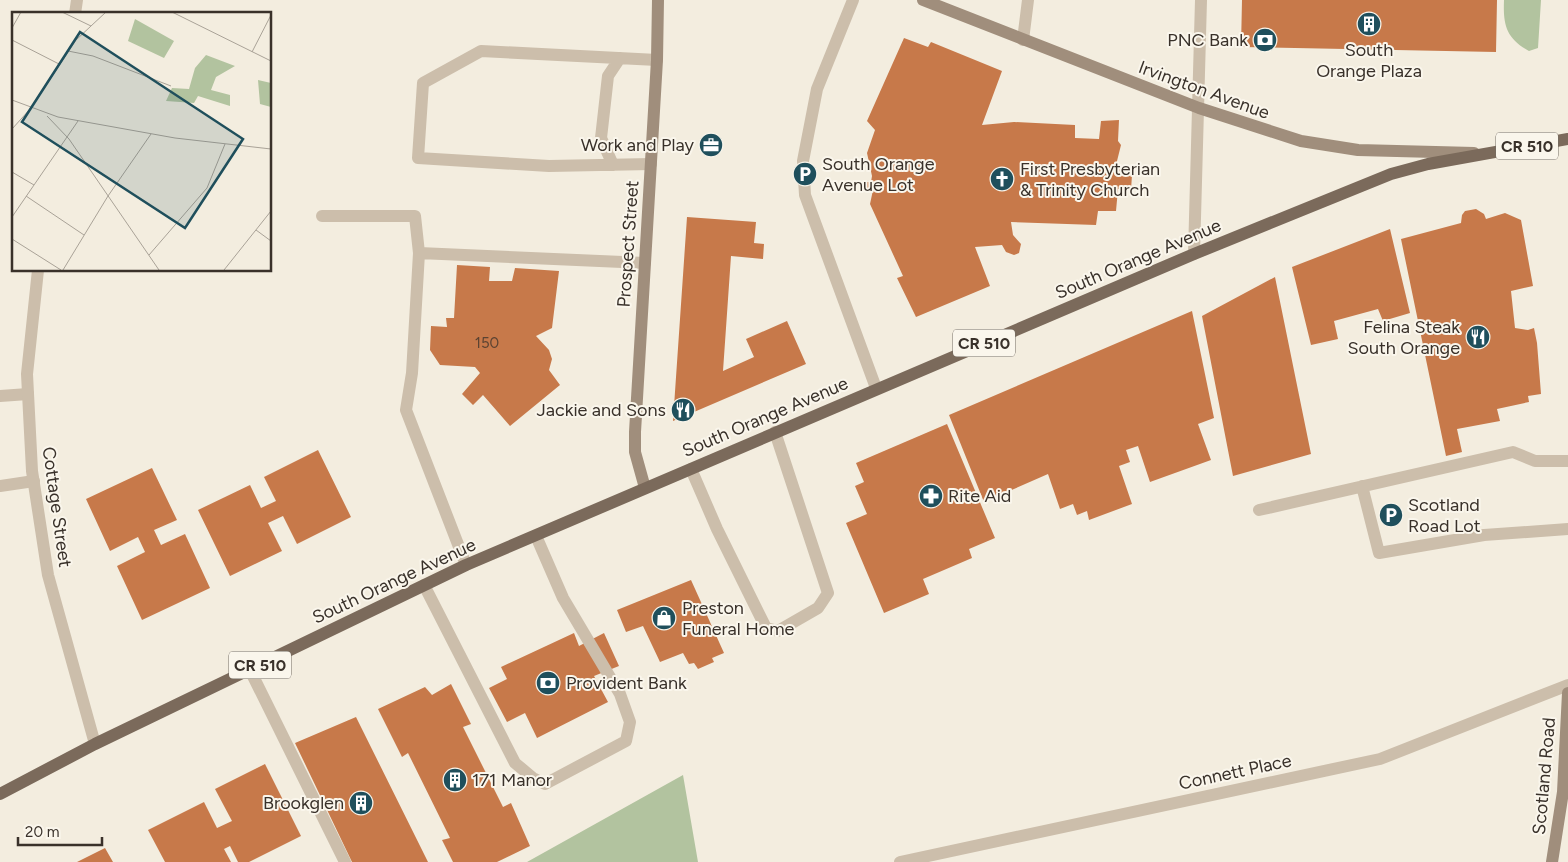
<svg xmlns="http://www.w3.org/2000/svg" width="1568" height="862" font-family="Figtree,sans-serif">
<style>
.green{fill:#b2c39f}
.building{fill:#c7794a}
.lines{fill:none;stroke-linecap:round;stroke-linejoin:round}
.service{stroke:#ccbeab;stroke-width:12}
.minor{stroke:#ccbeab;stroke-width:12}
.secondary{stroke:#a08e7c;stroke-width:12}
.primary{stroke:#7b6a5b;stroke-width:12}
.labels{text-anchor:middle;stroke-width:4;stroke-linejoin:round;paint-order:stroke}
.number-label{font-size:15px;fill:#5c4332}
.shield{fill:#faf6ec;stroke:#736c64;stroke-width:1}
.shield-label{font-size:16px;font-weight:bold;fill:#39312a}
.poi-label{font-size:18px;fill:#39312a;stroke:#faf6ec;text-anchor:start}
.street-label{font-size:18px;fill:#39312a;stroke:#faf6ec}
.inset-road{fill:none;stroke:#a9a297;stroke-width:1}
.view{fill:#1f4f5c;fill-opacity:0.15;stroke:#1f4f5c;stroke-width:2.5}
.inset-edge{fill:none;stroke:#39312a;stroke-width:2.5}
</style>
<rect width="100%" height="100%" fill="#f3eddf"/>
<path class="green" d="M1504,0H1541L1538,48L1529,51C1506,38 1503,25 1504,0Z
M683,775L698,862H527Z"/>
<path class="building" d="M1242,0H1497L1496,52L1241,47Z
M904,38L928,47L931,42L1002,71L982,125L1014,122L1075,125V138L1099,139L1101,121L1119,120L1118,141L1121,145L1116,165L1126,166L1125,174L1132,175L1131,190L1118,189L1116,211H1098L1096,225L1011,222L1013,235L1021,244L1019,253L1014,255L1006,252L1002,245L975,247L990,286L916,317L897,278L903,276L870,204L873,190L867,189V182H871L872,176L867,153L875,130L867,121Z
M1476,209L1484,214L1486,219L1505,213L1521,220L1533,286L1511,291L1515,328L1528,330L1534,328L1537,343L1541,394L1528,396L1529,402L1497,409L1500,421L1457,429L1462,452L1446,456L1401,239L1461,223L1462,215L1465,211Z
M687,217L756,222L754,243L764,244L763,259L731,256L723,371L754,357L746,339L787,321L806,364L673,421Z
M1390,229L1410,313L1383,321L1378,309L1334,321L1338,339L1311,345L1292,267Z
M457,265L490,267L489,281H512L515,268L559,271L552,328L536,336L549,350L552,359L549,370L560,385L510,426L483,395L473,405L462,394L480,373L475,367L440,365L430,350L431,326L447,327L446,318H454Z
M1275,277L1311,454L1233,476L1202,316Z
M1192,311L1214,418L1198,424L1211,460L1150,482L1138,446L1126,450L1130,462L1119,466L1132,504L1089,520L1087,511L1077,515L1073,504L1060,509L1048,474L984,502L949,415Z
M947,424L995,538L969,549L972,558L923,579L929,594L884,613L846,523L867,514L855,486L864,482L856,463Z
M318,450L351,517L297,544L283,516L268,523L282,551L230,576L198,510L250,485L261,508L276,501L264,477Z
M152,468L177,520L154,530L161,545L185,534L210,588L142,620L117,566L145,552L138,537L110,551L86,499Z
M691,580L724,653L712,658L714,662L698,669L694,663L689,664L683,653L660,662L643,626L626,632L617,610Z
M574,633L579,646L604,633L619,666L594,676L608,702L537,738L525,713L507,722L489,688L507,679L501,667Z
M451,684L471,724L463,727L503,807L511,803L530,846L497,862H453L442,840L450,838L408,753L402,757L378,709L425,687L432,695Z
M356,717L428,862H352L295,743Z
M265,764L301,836L249,862H238L230,846L224,849L231,862H165L148,830L204,802L217,828L232,821L215,789Z
M105,848L113,862H77Z"/>
<g class="lines">
<path class="service" d="M853,0L817,89L803,161L805,195L876,388
M1023,40L1028,0
M651,164L549,166L418,158L423,83L481,51L657,60
M613,165L601,138L608,76L620,58
M322,216H415L419,253
M0,396L28,394
M691,469L717,529L766,628L778,631L818,608L828,593L775,432
M0,486L34,481
M1362,486L1379,553L1484,535L1568,529
M1259,510L1513,452L1535,461H1568
M466,565L406,410L412,373L419,253L645,263
M424,585L515,763L533,778L545,784L626,741L630,722L620,694L563,598L536,536
M250,670L345,862"/>
<path class="minor" d="M75,14L77,0
M1194,254L1201,0
M38,270L27,374L32,471L48,575L95,744
M900,862L1380,759L1568,685"/>
<path class="secondary" d="M923,0L1199,108L1301,141L1358,150L1474,153
M645,488L635,452V432L657,60L658,0
M1552,862L1563,792L1568,693"/>
<path class="primary" d="M0,794L95,744L466,565L1194,254L1391,174L1428,164L1568,139"/>
</g>
<defs>
<g id="building-disc" transform="scale(1.25)"><circle r="9.5" fill="#1f4f5c" stroke="#faf6ec"/><path d="M-4-6H4V6H1V3H-1V6H-4ZM-2.5-4.3h1.7v1.8h-1.7ZM.8-4.3h1.7v1.8H.8ZM-2.5-1h1.7V.8h-1.7ZM.8-1h1.7V.8H.8Z" fill="#fff"/></g>
<g id="bank-disc" transform="scale(1.25)"><circle r="9.5" fill="#1f4f5c" stroke="#faf6ec"/><path d="M-6-4H6V4H-6ZM0-2.3a2.3 2.3 0 1 0 0 4.6a2.3 2.3 0 1 0 0-4.6Z" fill="#fff"/></g>
<g id="office-disc" transform="scale(1.25)"><circle r="9.5" fill="#1f4f5c" stroke="#faf6ec"/><path d="M-6-3h4V-5.5h4V-3h4V5H-6ZM-1-4.5V-3h2v-1.5ZM-6 0V1H6V0Z" fill="#fff"/></g>
<g id="parking-disc" transform="scale(1.25)"><circle r="9.5" fill="#1f4f5c" stroke="#faf6ec"/><path d="M-3.5-5.5H1a3.5 3.5 0 0 1 0 7H-1V5.5H-3.5ZM-1-3.4V-.6H.8a1.4 1.4 0 0 0 0-2.8Z" fill="#fff"/></g>
<g id="church-disc" transform="scale(1.25)"><circle r="9.5" fill="#1f4f5c" stroke="#faf6ec"/><path d="M-1.2-6h2.4v3.5h3.3v2.4h-3.3V6h-2.4V-.1h-3.3v-2.4h3.3Z" fill="#fff"/></g>
<g id="restaurant-disc" transform="scale(1.25)"><circle r="9.5" fill="#1f4f5c" stroke="#faf6ec"/><path d="M-5-6h1v4h1v-4h1v4h1v-4h1v5L-1.5 .5V6h-2V.5L-5-1ZM5-6V6H3V1.5H1.5Q1.5-4 5-6Z" fill="#fff"/></g>
<g id="pharmacy-disc" transform="scale(1.25)"><circle r="9.5" fill="#1f4f5c" stroke="#faf6ec"/><path d="M-2-6h4v4h4v4h-4v4h-4v-4h-4v-4h4Z" fill="#fff"/></g>
<g id="shop-disc" transform="scale(1.25)"><circle r="9.5" fill="#1f4f5c" stroke="#faf6ec"/><path d="M-5-2.5h2.3a2.7 3.5 0 0 1 5.4 0H5L5.5 6h-11ZM-1.5-2.5h3a1.5 2.3 0 0 0-3 0Z" fill="#fff"/></g>
</defs>
<g fill-rule="evenodd">
<use href="#building-disc" x="1369" y="24"/>
<use href="#bank-disc" x="1265" y="40"/>
<use href="#office-disc" x="711" y="145"/>
<use href="#parking-disc" x="805" y="174"/>
<use href="#church-disc" x="1002" y="179"/>
<use href="#restaurant-disc" x="1478" y="337"/>
<use href="#restaurant-disc" x="683" y="410"/>
<use href="#pharmacy-disc" x="931" y="496"/>
<use href="#parking-disc" x="1391" y="515"/>
<use href="#shop-disc" x="664" y="618"/>
<use href="#bank-disc" x="548" y="683"/>
<use href="#building-disc" x="455" y="780"/>
<use href="#building-disc" x="361" y="803"/>
</g>
<g class="labels">
<g class="number-label">
<text x="487" y="348">150</text>
</g>
<g class="shield">
<rect x="1496" y="132.5" width="62" height="27" rx="4"/>
<rect x="953" y="329.5" width="62" height="27" rx="4"/>
<rect x="229" y="651.5" width="62" height="27" rx="4"/>
</g>
<g class="shield-label">
<text x="1527" y="152">CR 510</text>
<text x="984" y="349">CR 510</text>
<text x="260" y="671">CR 510</text>
</g>
<g class="poi-label">
<text x="1248" y="46" text-anchor="end">PNC Bank</text>
<text x="1369" y="56" text-anchor="middle">South<tspan x="1369" dy="21">Orange Plaza</tspan></text>
<text x="694" y="151" text-anchor="end">Work and Play</text>
<text x="822" y="170">South Orange<tspan x="822" dy="21">Avenue Lot</tspan></text>
<text x="1020" y="175">First Presbyterian<tspan x="1020" dy="21">&amp; Trinity Church</tspan></text>
<text x="1460" y="333" text-anchor="end">Felina Steak<tspan x="1460" dy="21">South Orange</tspan></text>
<text x="666" y="416" text-anchor="end">Jackie and Sons</text>
<text x="948" y="502">Rite Aid</text>
<text x="1408" y="511">Scotland<tspan x="1408" dy="21">Road Lot</tspan></text>
<text x="682" y="614">Preston<tspan x="682" dy="21">Funeral Home</tspan></text>
<text x="566" y="689">Provident Bank</text>
<text x="472" y="786">171 Manor</text>
<text x="344" y="809" text-anchor="end">Brookglen</text>
</g>
<g class="street-label">
<text transform="translate(1204 90) rotate(20)" y="6">Irvington Avenue</text>
<text transform="translate(628 244) rotate(-86)" y="6">Prospect Street</text>
<text transform="translate(1138 259) rotate(-23)" y="6">South Orange Avenue</text>
<text transform="translate(765 417) rotate(-23)" y="6">South Orange Avenue</text>
<text transform="translate(57 507) rotate(82)" y="6">Cottage Street</text>
<text transform="translate(394 581) rotate(-25)" y="6">South Orange Avenue</text>
<text transform="translate(1235 772) rotate(-12)" y="6">Connett Place</text>
<text transform="translate(1544 776) rotate(-85)" y="6">Scotland Road</text>
</g>
</g>
<g transform="translate(12 12)">
<rect width="259" height="259" fill="#f3eddf"/>
<path d="M123,7L162,29L152,46L116,29ZM194,43L223,54L204,65L199,78L218,83V94L186,84L182,91L154,89L160,76L177,77L183,56ZM246,68L259,71V95L248,92Z" fill="#b2c39f"/>
<path class="inset-road" d="M50,0L79,14M160,0L259,49M0,16L9,0M0,28L47,52M56,39L81,44L159,74M240,40L259,3M0,88L46,105L163,126L259,137M35,104L57,127L147,258M0,117L19,96L64,28L94,0M0,160L22,173M14,184L72,223M96,184L139,122M0,205L66,109M244,218L259,229M0,227L49,258M137,243L195,176L213,132M51,258L96,184M212,258L259,199"/>
<path class="view" d="M68,20L231,127L173,216L10,110Z"/>
<rect width="259" height="259" class="inset-edge"/>
</g>
<path d="M18 837v8h84v-8" fill="none" stroke="#39312a" stroke-width="2.5"/>
<text x="25" y="837" font-size="15" fill="#39312a" stroke="#faf6ec" stroke-width="4" paint-order="stroke">20 m</text>
</svg>
